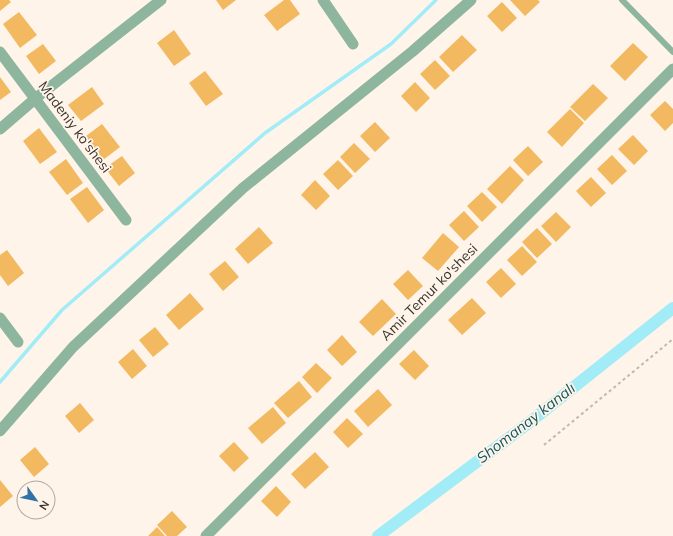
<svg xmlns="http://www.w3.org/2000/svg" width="673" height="536" font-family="Mulish,sans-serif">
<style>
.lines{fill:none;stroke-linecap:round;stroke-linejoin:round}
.stream{stroke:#a2ecf7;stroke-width:3.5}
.canal{stroke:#a2ecf7;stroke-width:12}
.building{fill:#f2b960}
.path{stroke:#c1b8af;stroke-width:2;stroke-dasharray:3 3;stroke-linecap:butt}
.service{stroke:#8eb69e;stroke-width:6}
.minor{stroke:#8eb69e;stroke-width:11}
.labels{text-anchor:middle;stroke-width:3.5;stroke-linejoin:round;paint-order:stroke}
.street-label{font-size:14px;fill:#3a342d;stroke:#fef4ea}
.water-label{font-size:15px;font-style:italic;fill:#18565d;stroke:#fef4ea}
</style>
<rect width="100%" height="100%" fill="#fef4ea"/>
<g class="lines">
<path class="stream" d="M0,382L62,310L265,133L391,44L436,0"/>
<path class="canal" d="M378,536L530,422L673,308"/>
</g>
<path class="building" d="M0,0H9L11,2L0,11Z
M216,0H236L223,10Z
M284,0H290L300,14L277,31L264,15Z
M510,0H538L540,2L525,16Z
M502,2L517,18L502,32L487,16Z
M19,12L37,35L20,48L3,24Z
M174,30L191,54L174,66L157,43Z
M462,35L477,50L453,72L439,57Z
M633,43L648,57L625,81L610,66Z
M43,44L56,61L39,74L26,56Z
M435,60L450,76L435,90L420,74Z
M205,71L223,94L206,106L189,83Z
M0,77L11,92L0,100Z
M415,82L430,98L416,112L401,96Z
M593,84L608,98L585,121L570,107Z
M92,87L104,104L81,121L68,105Z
M665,101L673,109V123L665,131L650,115Z
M570,109L584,123L562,147L547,132Z
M375,122L390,138L375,152L360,136Z
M102,124L120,147L103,160L86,136Z
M39,128L57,152L40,164L23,141Z
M633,135L648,151L634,165L618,149Z
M354,143L370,159L355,173L340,157Z
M528,146L543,162L528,176L513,160Z
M612,155L627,171L612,185L597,169Z
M122,156L135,173L119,186L105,168Z
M66,159L83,183L67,195L49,172Z
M338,160L353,176L338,190L323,174Z
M510,166L524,180L502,204L487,189Z
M591,177L606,193L591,207L576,191Z
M315,180L330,196L316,210L301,195Z
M87,187L104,210L88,223L70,199Z
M482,192L497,207L482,222L467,206Z
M464,211L479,227L464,241L449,225Z
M556,212L571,227L556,242L541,226Z
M259,227L273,243L248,264L235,249Z
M537,228L552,244L537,258L522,242Z
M443,233L459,247L438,271L422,258Z
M522,246L537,262L522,276L507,260Z
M7,250L24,273L8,286L0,275V255Z
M225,261L239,277L223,291L209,274Z
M501,268L516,284L501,298L486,282Z
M408,270L423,286L408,300L393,284Z
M190,293L204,309L179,330L166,315Z
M472,298L486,313L462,335L448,320Z
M382,299L396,314L373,336L359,322Z
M155,327L169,344L153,357L139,340Z
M342,335L357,352L342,366L327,350Z
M133,349L147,366L132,379L118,362Z
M414,350L429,366L415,380L399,364Z
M316,363L332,378L317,393L302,377Z
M299,381L312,397L288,418L274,403Z
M378,389L392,405L368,427L354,411Z
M80,403L94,420L79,433L65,416Z
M273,407L286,423L262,444L248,428Z
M347,418L363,434L348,448L333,432Z
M234,442L249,458L234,472L219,456Z
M35,447L49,464L34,477L20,460Z
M315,452L329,467L305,489L291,474Z
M0,480L13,496L0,507Z
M276,486L291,502L277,517L261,501Z
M172,511L187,527L177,536H167L157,525Z
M157,527L165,536H148Z"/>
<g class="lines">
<path class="path" d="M544,445L673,339"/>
<path class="service" d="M622,0L673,52"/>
<path class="minor" d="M323,0L353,44
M0,52L126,220
M0,129L36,98L161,0
M0,318L18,342
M0,431L73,347L243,188L413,51L471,0
M206,536L673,69"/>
</g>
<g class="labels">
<g class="street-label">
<text transform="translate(75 127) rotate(53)" y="5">Madeniy ko'shesi</text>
<text transform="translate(429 292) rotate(-45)" y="5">Amir Temur ko'shesi</text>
</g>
<g class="water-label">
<text transform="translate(526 423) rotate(-38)" y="5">Shomanay kanalı</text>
</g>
</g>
<g transform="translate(36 500) rotate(123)"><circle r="19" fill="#fef4ea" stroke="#b0a79e"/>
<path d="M0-3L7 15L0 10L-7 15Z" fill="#3072a8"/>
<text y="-6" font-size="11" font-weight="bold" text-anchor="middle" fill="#3a342d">N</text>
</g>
</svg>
